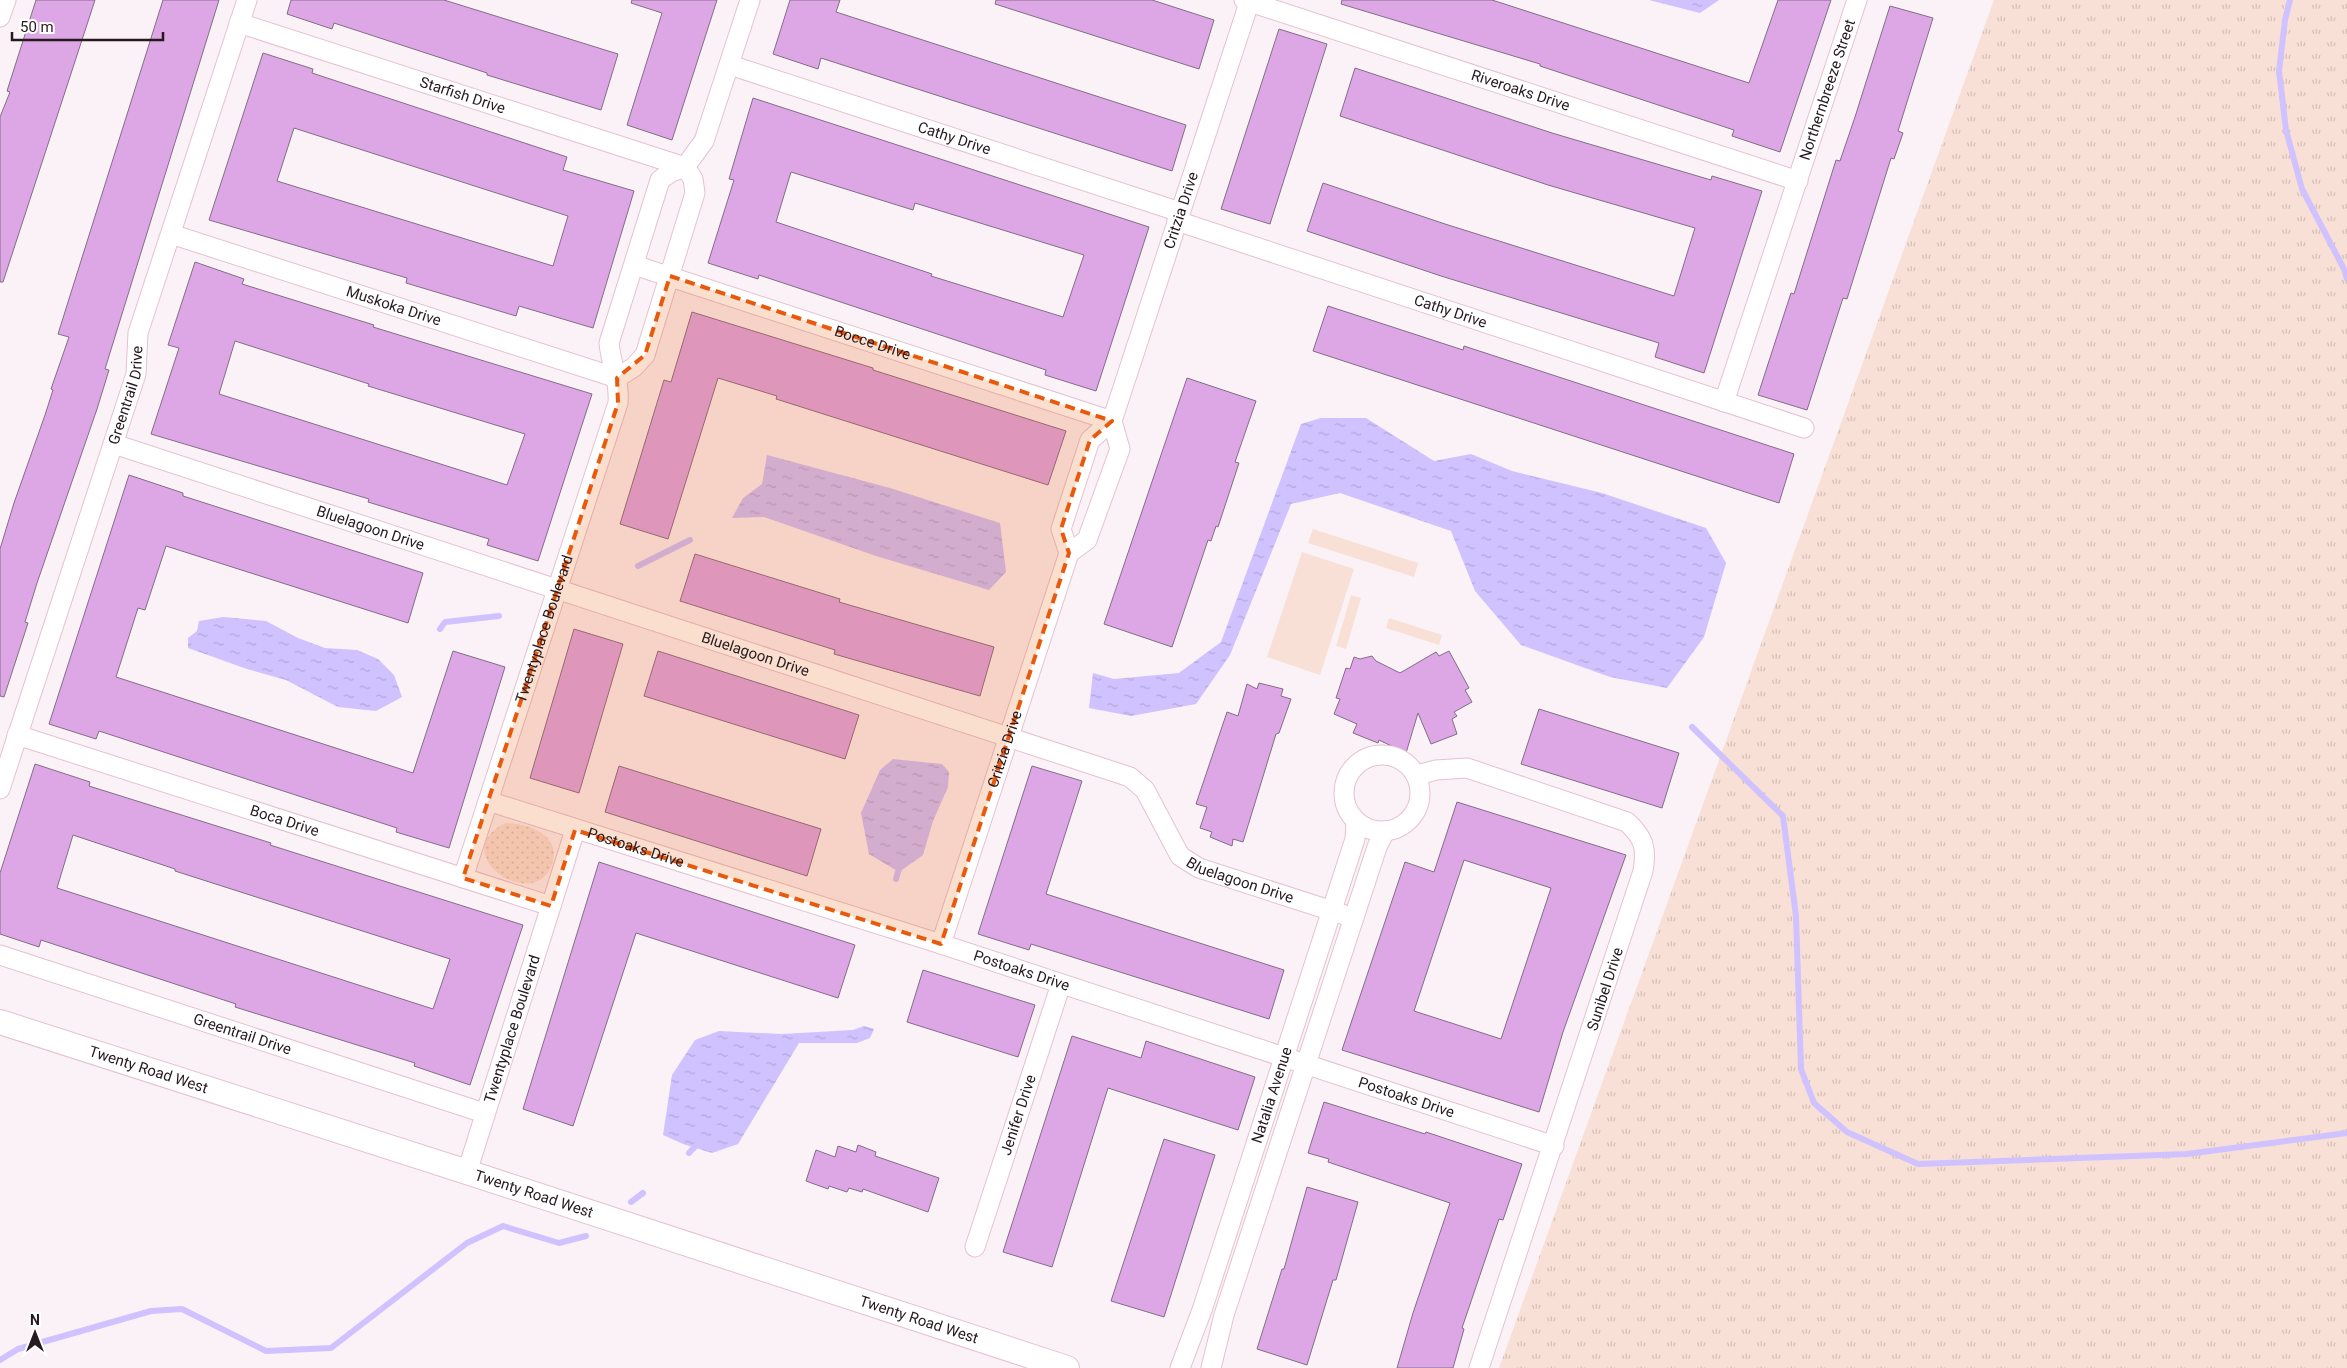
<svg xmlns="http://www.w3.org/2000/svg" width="2347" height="1368" font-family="Roboto,sans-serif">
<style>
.grass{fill:url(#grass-tufts)}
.park{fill:url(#park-dots)}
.garden{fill:#f8e0d6}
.water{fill:url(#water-ripples)}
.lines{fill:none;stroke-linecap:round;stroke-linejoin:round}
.stream{stroke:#cfc2ff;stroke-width:6}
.building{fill:#dda7e6;stroke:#836d87;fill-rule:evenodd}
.minor-casing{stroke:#e6c1d2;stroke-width:21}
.tertiary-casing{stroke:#e6c1d2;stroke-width:26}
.minor{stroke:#fff;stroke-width:19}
.tertiary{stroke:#fff;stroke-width:24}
.marked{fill:#e8590c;fill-opacity:0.2;stroke:#e8590c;stroke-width:4;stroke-dasharray:10 6;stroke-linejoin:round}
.labels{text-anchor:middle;stroke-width:4;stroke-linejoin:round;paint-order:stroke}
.street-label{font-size:15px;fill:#261920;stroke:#fff}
</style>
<defs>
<pattern id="grass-tufts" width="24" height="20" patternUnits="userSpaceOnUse" patternTransform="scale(1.25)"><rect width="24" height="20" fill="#f8e0d6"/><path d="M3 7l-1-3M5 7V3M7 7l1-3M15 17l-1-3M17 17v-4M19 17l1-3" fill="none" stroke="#d4c0b7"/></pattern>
<pattern id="park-dots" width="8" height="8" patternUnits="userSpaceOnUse" patternTransform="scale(1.25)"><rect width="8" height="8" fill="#f8e0d6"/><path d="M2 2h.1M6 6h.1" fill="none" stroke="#d4c0b7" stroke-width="1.8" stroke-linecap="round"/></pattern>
<pattern id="water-ripples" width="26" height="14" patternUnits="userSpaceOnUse" patternTransform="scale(1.25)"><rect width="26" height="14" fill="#cfc2ff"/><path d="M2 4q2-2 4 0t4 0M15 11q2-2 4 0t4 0" fill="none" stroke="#b2a6da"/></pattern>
</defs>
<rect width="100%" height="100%" fill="#faf2f6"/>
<path class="grass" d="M1994,0H2347V1368H1499Z"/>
<path class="park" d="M506,823C526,823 559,834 553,859C552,866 550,871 545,876C517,903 450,849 506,823Z"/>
<path class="garden" d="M1313,529L1418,563L1414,577L1308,543Z
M1302,552L1354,569L1320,675L1267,657Z
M1351,595L1361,598L1346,649L1336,646Z
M1389,618L1442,635L1439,645L1386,628Z"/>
<path class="water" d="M1649,0H1719L1700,13Z
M1321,418H1366L1434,461L1471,454L1512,471L1602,493L1706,528L1726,563L1704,637L1667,688L1610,677L1521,645L1475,591L1451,531L1340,493L1291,504L1230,655L1196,704L1131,716L1089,708L1093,673L1114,679L1179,673L1221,642L1301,424Z
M767,455L890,488L1000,523L1006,572L989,590L876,556L764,517L732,518L743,498L762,484Z
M223,617L266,621L298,638L325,648L357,650L378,659L394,675L402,697L376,711L338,707L286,680L247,669L188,648V638L197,631L199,621Z
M893,759L942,764L949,772L948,787L933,821L923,855L899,872L869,854L861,813L880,770Z
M864,1026L874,1029L870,1038L857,1043H799L738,1144L712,1153L683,1144L663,1135L672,1075L695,1040L719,1031L782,1034L853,1030Z"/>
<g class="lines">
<path class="stream" d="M2290,0L2285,20L2279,71L2286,130L2302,189L2344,269L2347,279
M638,566L690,540
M440,629L445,622L499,616
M1692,727L1783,816L1796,916L1801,1069L1814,1103L1847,1132L1918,1164L2187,1154L2347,1133
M896,879L900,865
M689,1153L700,1141
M631,1202L643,1193
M0,1360L18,1349L151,1311L182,1309L266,1351L331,1348L467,1243L503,1226L559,1243L586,1236"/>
</g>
<path class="building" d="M36,0H95L3,282H0V117L10,92L7,91Z
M163,0H219L105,369L109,370L97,409L37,583L25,622L28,623L4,697L0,696V549L14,503L45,415L53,390L51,389L69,337L58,334Z
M291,0H444L618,54L601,110L487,75V73L334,23L332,29L287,14Z
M632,0H717L672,140L627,125L662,13L631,3Z
M790,0H840L836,12L1186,125L1172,171L821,58L818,69L773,54Z
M996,0H1152L1214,20L1199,69L995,4Z
M1342,0H1492L1749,83L1778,0H1831L1780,152L1732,136L1734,130L1540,66V64L1341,4Z
M1890,6L1933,18L1898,131L1903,133L1894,159L1891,158L1847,299L1843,298L1807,410L1758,395L1791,293L1794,294L1836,160L1840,161L1855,117Z
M1279,29L1327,44L1270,224L1221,209Z
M263,53L313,69L312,73L567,157L563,170L634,191L593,328L519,306L516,316L406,283L407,278L209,220ZM294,128L568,216L553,266L277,181Z
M1355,68L1552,133L1711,180L1712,176L1762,191L1704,373L1655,357L1659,343L1441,276L1307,231L1323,183L1445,224L1674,296L1695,228L1548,185L1340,116Z
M753,98L1149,227L1096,391L1045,375L1046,370L759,275L758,279L708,263L734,180L729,179ZM791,172L913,210L915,203L1084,255L1063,317L931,276L932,274L776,222Z
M195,262L244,279L242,284L374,325L373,327L592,394L538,561L487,545L489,539L368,502L369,499L151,434L179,348L168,345ZM235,341L369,384L368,386L525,434L507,485L219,394Z
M1328,306L1463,350L1464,346L1794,454L1779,503L1313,351Z
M692,312L873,368V370L1066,431L1048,485L776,399L777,396L718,378L668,539L620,524L664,380L671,382Z
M1187,378L1256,401L1235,462L1239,463L1218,527L1216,526L1211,541L1208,540L1172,647L1104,624Z
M129,475L183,493V496L423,573L408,623L166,546L145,610L138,608L116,677L413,773L453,651L505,667L449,848L396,832L397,828L99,731L96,739L49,724Z
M695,554L840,599L839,602L994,647L980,696L834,654L835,650L680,601Z
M574,629L623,644L579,793L530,778Z
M658,651L859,715L845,759L644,696Z
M1449,651L1469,688L1465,690L1472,702L1454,712L1457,716L1452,719L1457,734L1431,744L1418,713L1406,753L1379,740L1378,743L1353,733L1357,724L1334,714L1340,699L1336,698L1346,668L1350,669L1354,657L1360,659L1372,656L1376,661L1400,673L1436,652L1439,656Z
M1259,683L1283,689L1281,696L1291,699L1279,733L1276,734L1243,842L1233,839L1232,846L1210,837L1212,832L1200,828L1207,807L1196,804L1227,712L1238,716L1247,684L1257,689Z
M1539,709L1679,753L1662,808L1521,764Z
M35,764L90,782L89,786L271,843L270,845L523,925L470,1085L414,1066L415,1063L235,1007L236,1004L41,940L39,947L0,934V873ZM73,835L175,869V871L450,959L433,1009L57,888Z
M619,766L821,829L807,876L605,812Z
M1032,766L1082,781L1046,894L1284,970L1269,1019L1031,944L1029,950L978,934Z
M1457,802L1626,855L1563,1032L1539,1112L1342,1050L1405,862L1434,872ZM1464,860L1551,888L1501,1039L1414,1011Z
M599,862L855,945L838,998L636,933L573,1126L523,1109Z
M923,970L1035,1005L1018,1057L907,1022Z
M1072,1036L1141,1058L1146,1041L1255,1077L1238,1130L1108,1088L1052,1267L1003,1252Z
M1324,1102L1425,1134L1426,1132L1522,1164L1503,1220L1499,1219L1462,1328L1464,1329L1453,1368H1397L1413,1313L1450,1203L1328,1162L1329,1159L1308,1153Z
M1164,1139L1215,1155L1164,1317L1111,1301Z
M858,1145L876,1152L875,1156L939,1178L928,1212L863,1189L862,1192L849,1188L847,1192L829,1186L828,1189L806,1181L816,1150L835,1157L838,1146L856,1152Z
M1307,1187L1358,1202L1336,1280H1333L1307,1365L1257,1349L1282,1269H1284Z"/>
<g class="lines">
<g class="minor-casing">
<g id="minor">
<path id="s1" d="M1244,0L1798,181"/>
<path d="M0,17L6,0"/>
<path id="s2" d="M239,23L685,167"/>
<path id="s3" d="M730,65L1180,212"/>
<path id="s4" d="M1177,221L1804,428"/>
<path id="s5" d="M171,234L617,378"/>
<path id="s6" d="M634,265L1112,421"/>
<path d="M617,378L634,367L645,355L695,193L693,179L685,167"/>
<path id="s7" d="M1724,402L1857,0"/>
<path id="s8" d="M114,444L1130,777L1145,790L1180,856L1199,868L1354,918"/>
<path d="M1069,553L1087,540L1120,449L1112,421"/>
<path id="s9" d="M17,735L551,906"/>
<circle cx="1382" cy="793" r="38"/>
<path d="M1417,775L1436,770L1467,768L1627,822C1644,838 1647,848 1643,871L1479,1368"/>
<path id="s10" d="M0,789L136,374L138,333L247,0"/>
<path id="s11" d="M488,801L941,944L1554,1146"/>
<path id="s12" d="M463,878L618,403C620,382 611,364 609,343L660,180L671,172L685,167L704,141L750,0"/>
<path id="s13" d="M941,944L1069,553L1061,529L1090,440L1112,421L1250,0"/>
<path id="s14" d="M0,955L484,1113"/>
<path id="s15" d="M467,1172L575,830"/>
<path id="s16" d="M975,1247L1061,984"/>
<path id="s17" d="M1180,1368L1202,1310L1355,839L1356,822"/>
<path d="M1211,1368L1224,1315L1377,847L1385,831"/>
</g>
</g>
<g class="tertiary-casing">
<g id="tertiary">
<path id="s18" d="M0,1022L467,1172L1067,1368"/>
</g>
</g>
<use href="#minor" class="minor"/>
<use href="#tertiary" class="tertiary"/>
</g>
<path class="marked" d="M670,276L1112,421L1090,440L1061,529L1069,553L941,944L575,830L551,906L463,878L618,403L617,378L645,355Z"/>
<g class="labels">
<g class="street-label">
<text dy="5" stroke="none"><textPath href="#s1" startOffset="291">Riveroaks Drive</textPath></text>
<text dy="5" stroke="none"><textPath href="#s7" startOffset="329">Northernbreeze Street</textPath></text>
<text dy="5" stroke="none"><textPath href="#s2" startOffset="235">Starfish Drive</textPath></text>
<text dy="5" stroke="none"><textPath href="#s3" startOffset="236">Cathy Drive</textPath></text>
<text dy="5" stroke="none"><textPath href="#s13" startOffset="781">Critzia Drive</textPath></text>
<text dy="5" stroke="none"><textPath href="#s5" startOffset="234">Muskoka Drive</textPath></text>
<text dy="5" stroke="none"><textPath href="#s4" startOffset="288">Cathy Drive</textPath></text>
<text dy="5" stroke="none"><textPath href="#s6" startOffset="251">Bocce Drive</textPath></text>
<text dy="5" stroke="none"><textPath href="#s10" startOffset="414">Greentrail Drive</textPath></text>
<text dy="5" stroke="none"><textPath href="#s8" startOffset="270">Bluelagoon Drive</textPath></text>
<text dy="5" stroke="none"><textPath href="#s12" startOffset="262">Twentyplace Boulevard</textPath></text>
<text dy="5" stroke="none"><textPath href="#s8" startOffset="675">Bluelagoon Drive</textPath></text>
<text dy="5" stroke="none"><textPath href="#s13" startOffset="205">Critzia Drive</textPath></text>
<text dy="5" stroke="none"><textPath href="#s9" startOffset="281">Boca Drive</textPath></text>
<text dy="5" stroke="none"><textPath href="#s11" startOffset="155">Postoaks Drive</textPath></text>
<text dy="5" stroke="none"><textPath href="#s8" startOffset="1229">Bluelagoon Drive</textPath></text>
<text dy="5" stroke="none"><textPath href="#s11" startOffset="560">Postoaks Drive</textPath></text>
<text transform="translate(1605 989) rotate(-72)" y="5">Sunibel Drive</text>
<text dy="5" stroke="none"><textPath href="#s15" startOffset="150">Twentyplace Boulevard</textPath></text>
<text dy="5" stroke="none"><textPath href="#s14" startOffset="255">Greentrail Drive</textPath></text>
<text dy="5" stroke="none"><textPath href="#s18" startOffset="156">Twenty Road West</textPath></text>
<text dy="5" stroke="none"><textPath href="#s17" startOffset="288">Natalia Avenue</textPath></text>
<text dy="5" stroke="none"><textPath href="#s11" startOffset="965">Postoaks Drive</textPath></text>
<text dy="5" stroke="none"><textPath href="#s16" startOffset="139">Jenifer Drive</textPath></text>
<text dy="5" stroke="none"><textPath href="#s18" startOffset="561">Twenty Road West</textPath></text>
<text dy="5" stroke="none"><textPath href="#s18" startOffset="966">Twenty Road West</textPath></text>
</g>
</g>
<g transform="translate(35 1333)" stroke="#ffffff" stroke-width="4" paint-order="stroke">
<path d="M0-4L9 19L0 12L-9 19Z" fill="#261920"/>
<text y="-8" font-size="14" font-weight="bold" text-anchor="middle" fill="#261920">N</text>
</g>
<path d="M12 32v8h151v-8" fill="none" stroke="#261920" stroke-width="2.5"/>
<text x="20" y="32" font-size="15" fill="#261920" stroke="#ffffff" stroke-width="4" paint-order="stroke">50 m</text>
</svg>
